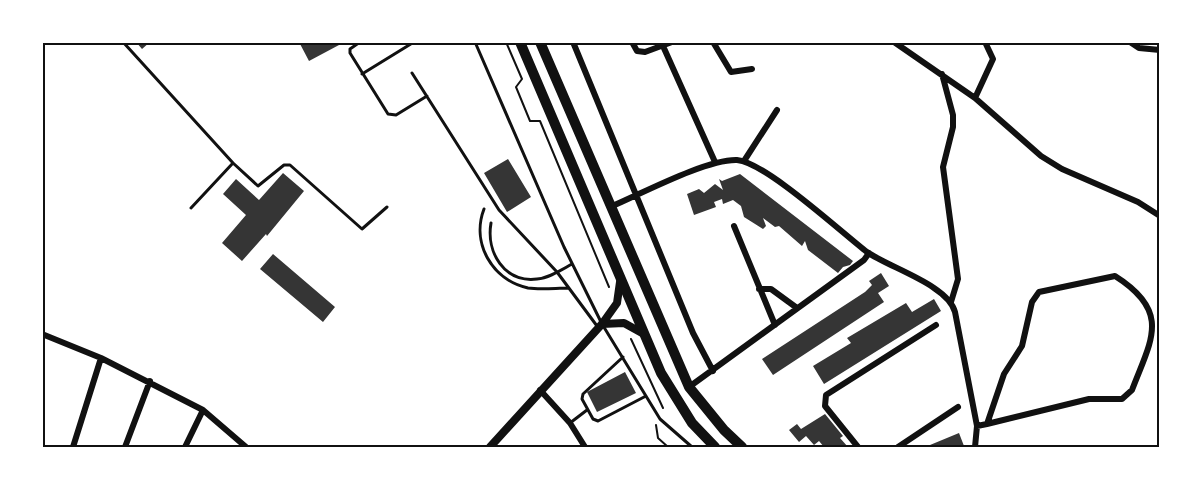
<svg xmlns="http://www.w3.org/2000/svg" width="1202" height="489" font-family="'Varela Round',sans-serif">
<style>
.building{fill:#353535}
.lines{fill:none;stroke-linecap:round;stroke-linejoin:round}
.path{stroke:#111;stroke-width:2}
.service{stroke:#111;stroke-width:3}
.minor{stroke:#111;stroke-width:6}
.tertiary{stroke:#111;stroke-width:8}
.primary{stroke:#111;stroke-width:10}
.neatline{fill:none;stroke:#111;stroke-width:2}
</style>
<rect width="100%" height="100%" fill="#fff"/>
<path class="building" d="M136,42H150L142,49Z
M299,42H337L339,45L309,61Z
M508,159L531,197L507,212L484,173Z
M283,173L304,191L267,236L266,234L242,261L222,243L246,215L223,194L236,179L259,200Z
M740,174L853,261L850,265L843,267L838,273L808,250L805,241L802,246L779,226L775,227L763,218L766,226L763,229L744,217L741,206L733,200L723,204L722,199L714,202L716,207L694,215L687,194L699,189L704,193L715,184L723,190L719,179L722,181Z
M273,254L335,307L323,322L260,269Z
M881,273L889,286L878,293L884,302L773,375L762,359L865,292L872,285L869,281Z
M934,299L941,311L824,384L813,366L851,343L847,338L906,303L912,312Z
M625,372L636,393L597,412L587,392Z
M825,414L843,436L840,438L848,447H824L819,441L814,445L806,436L799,442L789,430L797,424L801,429Z
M959,433L964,446L931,447L930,445Z"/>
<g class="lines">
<path class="path" d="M506,42L522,79L516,87L530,121H540L609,287
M631,339L663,408
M656,425L658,438L668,447"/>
<path class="service" d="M123,42L233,163L191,208
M360,42L350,49V53L388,114L396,115L427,96
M475,42L564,247L602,324L660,419L692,447
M412,73L499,210L557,272L597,326
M362,74L414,42
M233,163L258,186L284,165H290L362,229L387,207
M484,209C471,243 492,280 528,288C541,290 556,288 569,288
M491,223C486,252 504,283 537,279C549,278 561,270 572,264
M623,357L583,394L582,399L593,419L598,421L646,396
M570,423L587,410"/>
<path class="minor" d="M573,42L693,333L713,371
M632,42L637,51L645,52L672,42
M713,42L731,72L752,69
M894,42L975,98L1041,156L1062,169L1138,202L1160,216
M1130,42L1139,48L1160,50
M663,46L715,162
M942,74L953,115V127L943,167L958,279L951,302
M975,98L993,59L985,42
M744,161L777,110
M610,207C641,194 706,159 737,160C765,162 841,232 867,252C890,268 948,285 955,312L977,426L975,447
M734,226L775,325
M759,289H771L797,308
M42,334L101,358L203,410L246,447
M689,387L864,260L869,253
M540,390L570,423L585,447
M977,426L987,424L1089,399H1122L1132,390C1151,340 1172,312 1115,276L1039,292L1032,302L1022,346L1004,374L987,424
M73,447L101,358
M125,447L150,381
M185,447L203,410
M858,447L825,406L826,395L936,325
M898,447L958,407"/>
<path class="tertiary" d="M602,324L624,323L642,333
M490,447L602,324L617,303L620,282"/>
<path class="primary" d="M520,42L661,373L692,423L715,447
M540,42L689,387L724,430L742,447"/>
</g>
<rect width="1202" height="489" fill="none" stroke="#ffffff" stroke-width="87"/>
<rect x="44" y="44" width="1114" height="402" class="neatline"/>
</svg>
